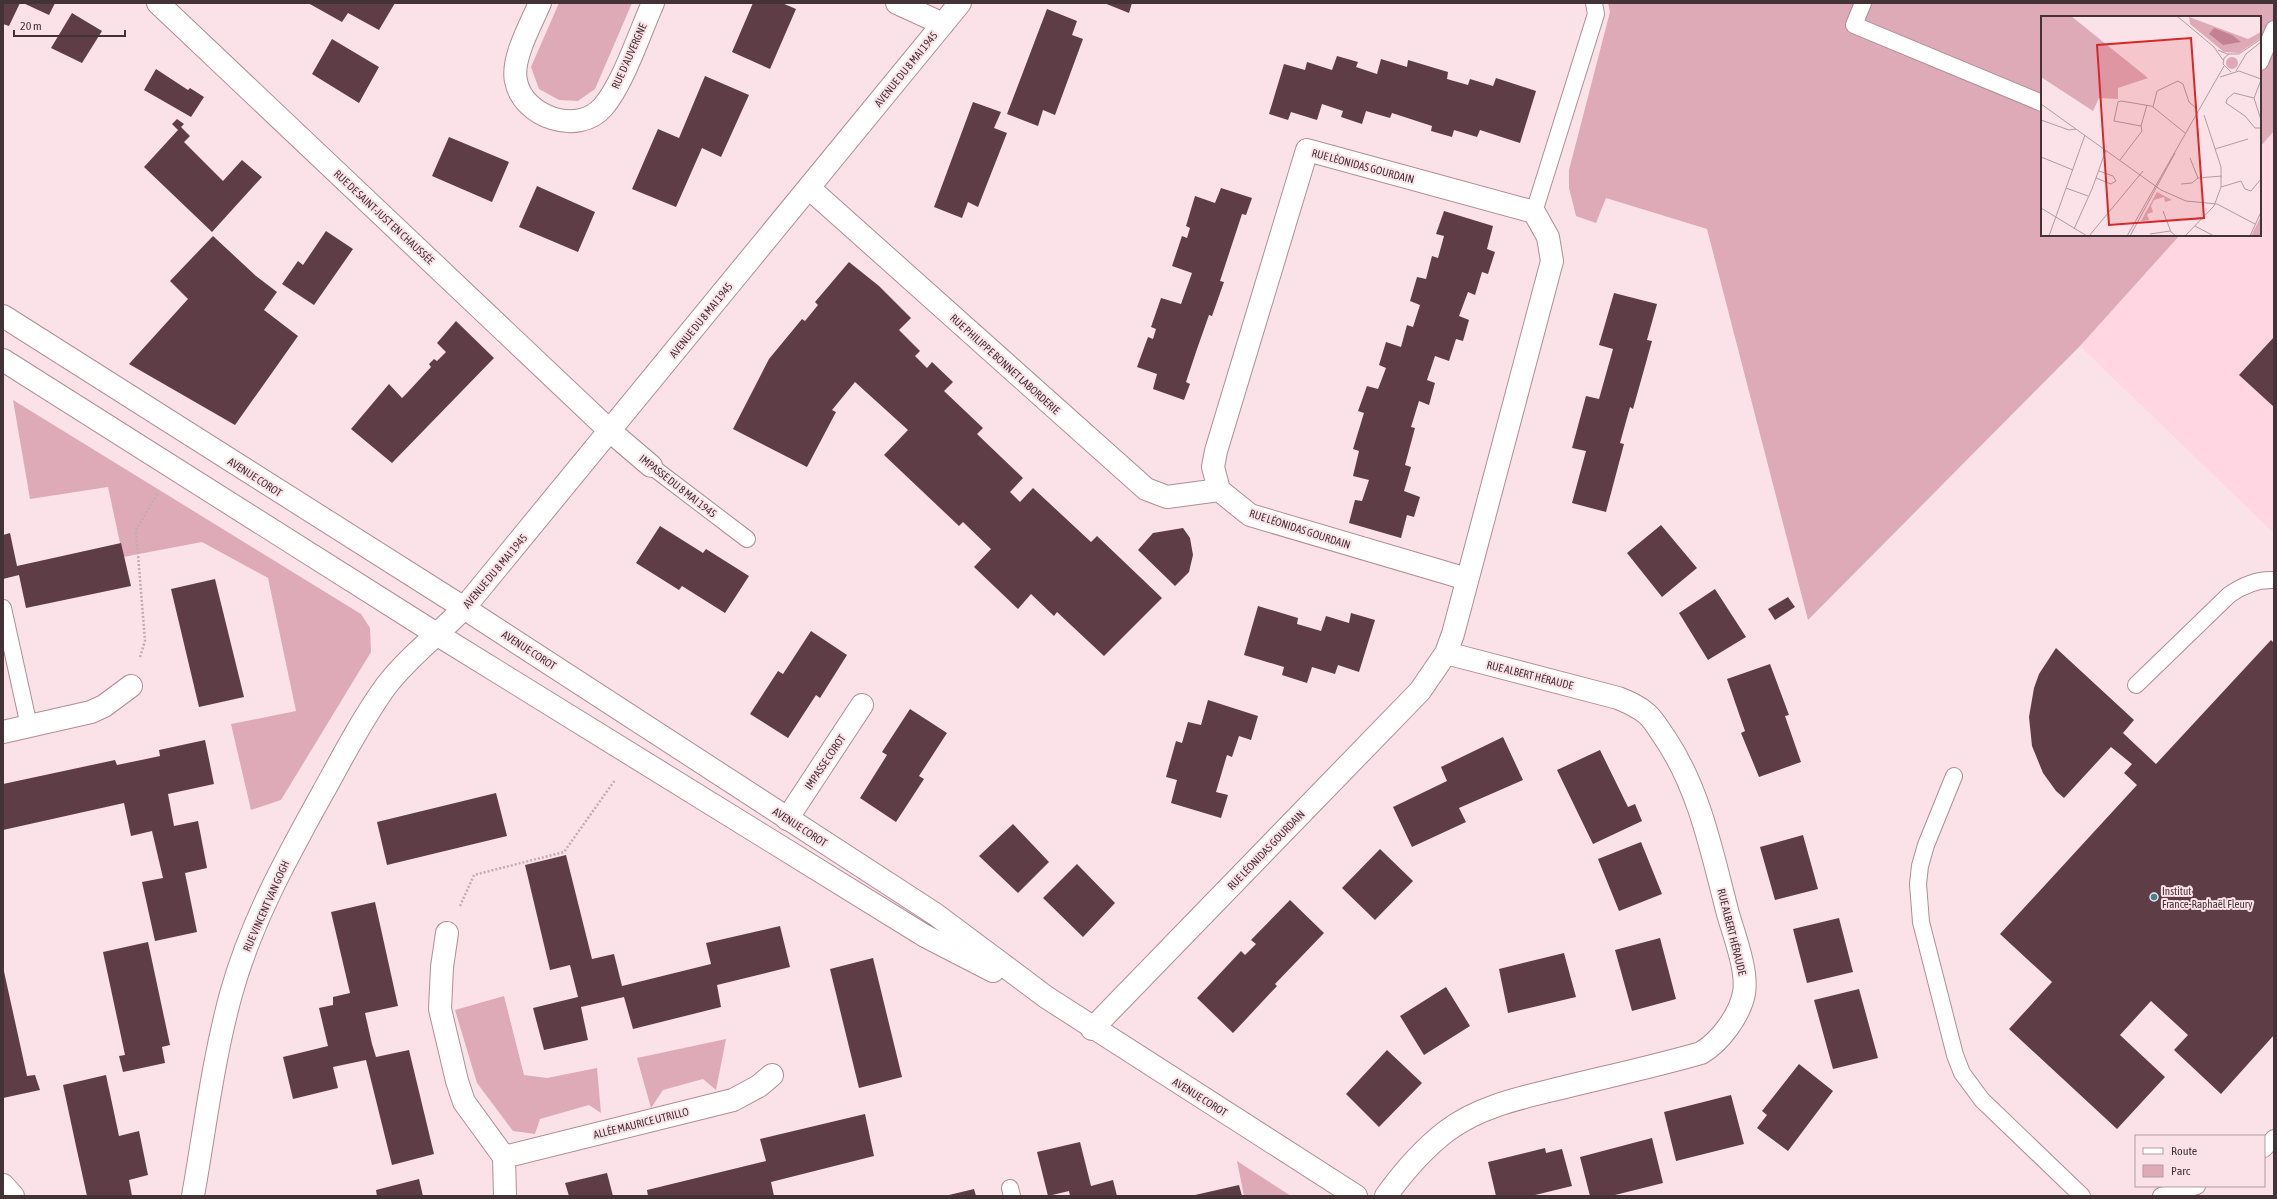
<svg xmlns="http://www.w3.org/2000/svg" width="2277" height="1199" font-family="'Asap Condensed',sans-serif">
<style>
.built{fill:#ffd6e1}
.green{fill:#deaab8}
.building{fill:#5e3d46}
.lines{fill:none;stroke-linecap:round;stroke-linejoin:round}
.service-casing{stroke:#b28c96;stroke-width:18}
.minor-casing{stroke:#b28c96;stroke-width:24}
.tertiary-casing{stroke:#b28c96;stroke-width:24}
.path{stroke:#c2acb2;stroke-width:2.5;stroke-dasharray:2 2;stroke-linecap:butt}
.service{stroke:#fff;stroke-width:16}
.minor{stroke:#fff;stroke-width:22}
.tertiary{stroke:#fff;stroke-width:22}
.poi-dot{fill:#3f8591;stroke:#fbe2e8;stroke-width:1.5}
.labels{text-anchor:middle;stroke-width:4;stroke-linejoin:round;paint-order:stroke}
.street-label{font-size:11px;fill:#433337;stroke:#fbe2e8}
.poi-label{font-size:11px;fill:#433337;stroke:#fbe2e8;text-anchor:start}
.inset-road{fill:none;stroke:#b19ca1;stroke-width:1}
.view{fill:#d62828;fill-opacity:0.15;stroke:#d62828;stroke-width:2}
.inset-edge{fill:none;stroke:#433337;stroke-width:2}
</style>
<rect width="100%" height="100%" fill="#fbe2e8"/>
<path class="built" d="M2274,131V533L2080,346L2180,235H2260V147Z"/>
<path class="green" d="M559,3H632L595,89L578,101L559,100L539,89L531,67Z
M1608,3H2274V131L2260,147V17H2042V235H2180L2080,346L1808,620L1707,229L1606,198L1596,223L1576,216L1569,188V170L1610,12Z
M13,400L361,614L370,628L371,652L281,800L251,810L231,724L296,711L268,578L202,542L123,557L108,487L30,499Z
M504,996L524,1075L547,1078L597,1068L601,1113L589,1105L540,1119L535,1134L513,1131L477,1083L455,1010Z
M726,1039L716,1090L703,1079L663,1090L651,1108L637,1058Z
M1237,1161L1291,1196H1244Z"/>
<path class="building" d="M3,3H20L9,26L3,24Z
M23,3H55L49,15Z
M308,3H395L379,30L348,13L342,22Z
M753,3H782L796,9L770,69L732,52Z
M1104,3H1132L1129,13Z
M1047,9L1077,21L1072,35L1083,39L1055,115L1043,110L1038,126L1007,114Z
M72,13L102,31L82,63L51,48Z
M332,39L379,67L359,103L312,74Z
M1337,56L1358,62L1356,67L1377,74L1381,59L1407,67L1408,60L1448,72L1447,79L1468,85L1470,79L1493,86L1496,78L1536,91L1520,143L1480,130L1477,137L1454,130L1452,137L1431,131L1432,126L1392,113L1390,118L1366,111L1362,124L1341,117L1343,111L1322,104L1317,120L1291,112L1288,120L1269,114L1284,64L1305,70L1307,62L1332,70Z
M156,69L188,90L190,88L204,97L191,117L144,90Z
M705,76L749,95L721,157L702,148L676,207L632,189L658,129L679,138Z
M973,102L1001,112L994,128L1007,133L978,207L968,202L962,218L934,207Z
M177,119L184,124L181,127L190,136L184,142L223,181L242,160L262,177L212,232L144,167L178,130L172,124Z
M449,137L509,162L492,202L432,176Z
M537,186L595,212L578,252L519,227Z
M1221,188L1252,198L1246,215L1242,214L1220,281L1224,282L1212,316L1209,315L1197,349L1186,382L1190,384L1184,400L1153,389L1157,374L1137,367L1148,337L1153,339L1156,329L1151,327L1161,298L1181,304L1192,273L1172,266L1182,236L1187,238L1190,228L1186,226L1195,196L1215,203Z
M1444,211L1493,226L1487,249L1495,252L1488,274L1482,272L1475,295L1468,292L1459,316L1469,320L1463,341L1456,339L1449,361L1435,356L1427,380L1435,383L1429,405L1419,401L1411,427L1415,428L1405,465L1411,467L1404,491L1420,497L1414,517L1407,515L1401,538L1349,523L1355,500L1362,501L1369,480L1353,476L1359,451L1353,449L1364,413L1358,411L1367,386L1378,389L1386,368L1379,365L1386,342L1401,347L1407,325L1413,327L1420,305L1410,301L1417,277L1426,279L1432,256L1438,258L1444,236L1436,234Z
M326,231L353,249L314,305L282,284L298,261L303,265Z
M213,236L256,276L277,292L264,310L298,336L235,425L129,364L188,299L170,281Z
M849,262L879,286L911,318L899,330L920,351L915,356L927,368L932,362L953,382L944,391L983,428L977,434L1023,478L1010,492L1020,502L1033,488L1091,542L1097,536L1162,598L1104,656L1057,612L1054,616L1031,594L1018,609L974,567L991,549L963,522L959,526L884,455L908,430L855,382L832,410L836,412L807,467L733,429L769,359L802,319L805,321L818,305L815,302Z
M1614,293L1657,304L1647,340L1652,341L1633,409L1630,407L1620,443L1624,444L1606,512L1572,503L1586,451L1572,448L1586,396L1599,399L1613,349L1599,345Z
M456,321L494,358L392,463L351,429L389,384L402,398L408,392L431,367L429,364L434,359L437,361L446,352L437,343Z
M2274,337V407L2239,375Z
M1661,525L1697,568L1662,597L1627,553Z
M660,526L703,553L706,549L749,576L725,613L682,586L679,590L636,563Z
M1183,528L1190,538L1193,555L1189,572L1175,586L1138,550L1153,533Z
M10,533L17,566L121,543L131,586L26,608L19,575L3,579V535Z
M215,579L244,697L199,707L171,589Z
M1715,589L1746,637L1708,660L1679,613Z
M1788,597L1795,607L1775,620L1768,609Z
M1258,606L1298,618L1297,624L1321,631L1326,616L1349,623L1351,613L1375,620L1359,672L1338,665L1335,674L1312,667L1307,683L1282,675L1284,667L1244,655Z
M811,631L847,655L820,698L816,695L788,738L750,714L778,671L783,674Z
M2271,640L2274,643V1035L2221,1094L2174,1050L2188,1035L2151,1001L2120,1035L2165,1077L2117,1129L2009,1029L2052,982L2000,934L2137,785L2124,773L2132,764L2111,747L2064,798L2056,791L2043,773L2032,746L2029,717L2034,688L2039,674L2056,648L2134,720L2123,733L2156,764Z
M1770,664L1789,715L1785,716L1801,762L1759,777L1741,733L1745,731L1727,679Z
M1208,700L1258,716L1251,740L1239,736L1232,757L1227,755L1216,792L1228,795L1221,818L1171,803L1177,780L1166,777L1176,741L1182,743L1188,722L1201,725Z
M910,709L947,733L919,776L924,779L896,822L860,798L887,755L882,752Z
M1503,737L1523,780L1459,808L1466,822L1412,847L1393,807L1447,781L1441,767Z
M205,740L214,784L168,794L174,826L198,821L207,868L185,873L197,932L155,941L142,882L163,878L152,831L131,836L124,803L3,830V784L115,760L117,765L146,759L160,756L159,750Z
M1600,750L1628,807L1635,804L1642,821L1593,844L1557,770Z
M496,793L507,836L387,865L377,822Z
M1013,824L1049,862L1018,893L979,856Z
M1803,835L1818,889L1775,900L1760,847Z
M1641,842L1662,894L1619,911L1598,859Z
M1380,849L1413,881L1375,920L1342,888Z
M566,855L592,959L614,954L622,986L711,964L706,943L780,926L790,967L717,985L721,1007L633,1029L624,997L581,1007L588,1040L544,1050L533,1008L578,997L570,965L550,970L525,865Z
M1077,864L1115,903L1083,937L1043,898Z
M1290,900L1324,933L1275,984L1277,986L1233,1033L1197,998L1241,951L1245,955L1256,944L1251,940Z
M375,902L398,1006L365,1013L372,1044L376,1057L409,1050L434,1154L392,1165L366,1060L333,1067L338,1088L293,1099L283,1057L328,1046L319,1008L333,1005V997L350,993L331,912Z
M1839,918L1853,972L1807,983L1793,929Z
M1660,938L1676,999L1632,1011L1615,950Z
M148,942L170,1045L162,1047L165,1063L123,1072L119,1056L125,1055L103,952Z
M1564,953L1576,997L1508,1013L1499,969Z
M873,958L902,1077L859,1088L830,969Z
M3,967L27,1076L35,1075L40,1090L3,1098Z
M1446,987L1470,1026L1424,1055L1400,1016Z
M1859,989L1878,1058L1833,1069L1814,1000Z
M1387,1050L1422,1083L1379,1127L1346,1094Z
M1799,1064L1833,1091L1788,1151L1757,1128L1767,1115L1762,1111Z
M106,1075L119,1136L139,1131L148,1175L129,1180L132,1196H87L76,1146L63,1085Z
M1731,1095L1744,1144L1676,1161L1664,1112Z
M865,1114L874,1156L771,1182L774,1196H648L647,1190L766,1161L760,1139Z
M1652,1138L1663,1183L1611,1196H1590L1580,1157Z
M1080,1142L1091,1186L1113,1180L1117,1196H1070L1069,1191L1048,1196L1037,1152Z
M1545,1148L1546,1153L1562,1149L1572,1186L1531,1196H1496L1488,1162Z
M607,1173L613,1196H569L565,1183Z
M419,1179L423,1196H377L376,1190Z
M1239,1185L1242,1196H1195V1195Z
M974,1189L976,1196H949V1195Z"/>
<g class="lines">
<g class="service-casing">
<path id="service" d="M1863,3L1854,25L2042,103
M2260,62L2274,29
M1534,212L1596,14L1594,3
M651,466L747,539
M3,608L29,726
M2136,685L2229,595C2243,585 2257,579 2274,580
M1954,776L1926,845L1920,866L1918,884L1921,922L1955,1055L1962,1073L1982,1100L2082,1196
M2264,1149L2274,1138
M1010,1188L1012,1196
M2161,1196L2197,1186"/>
</g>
<g class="minor-casing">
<path id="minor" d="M158,3L610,431L651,466
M540,3C531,24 511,59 516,81C523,117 578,136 603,107C623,84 640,32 653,3
M897,3L943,24
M809,188L1146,489L1167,497L1219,490
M3,732L91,712L104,706L131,686
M787,819L862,705
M447,933L442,967L440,1009L457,1081L464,1102L504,1157
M1092,1029L1420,691L1446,653L1453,634L1552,261L1548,237L1534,212L1307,150L1216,451L1213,467L1219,490L1250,515L1467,579
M3,1185L13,1196
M193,1196C205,1128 213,1060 231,994C251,922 286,859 322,794C342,758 362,719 386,686C408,657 439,634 464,608L960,3
M505,1196L504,1157L733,1100L759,1086L772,1075
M1386,1196C1404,1171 1424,1148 1448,1130C1482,1105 1525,1097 1565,1087C1610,1076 1656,1066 1701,1053C1720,1042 1740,1015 1744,993C1748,971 1734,935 1728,914C1712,853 1700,790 1665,738C1659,730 1654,720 1647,714C1638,706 1628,702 1618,698L1446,653"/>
</g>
<g class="tertiary-casing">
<path id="tertiary" d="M3,316L464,608L935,914L1046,997L1356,1196
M3,360L438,635L925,936L993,971"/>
</g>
<path class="path" d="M140,657L145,641L136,530L157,494
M460,906L474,875L564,852L615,780"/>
<use href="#service" class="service"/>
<use href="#minor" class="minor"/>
<use href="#tertiary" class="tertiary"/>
</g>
<circle class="poi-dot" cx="2154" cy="897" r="4"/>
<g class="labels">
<g class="street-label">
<text transform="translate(629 56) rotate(-66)" y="4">RUE D'AUVERGNE</text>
<text transform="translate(906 69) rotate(-51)" y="4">AVENUE DU 8 MAI 1945</text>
<text transform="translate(1363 166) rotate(15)" y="4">RUE LÉONIDAS GOURDAIN</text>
<text transform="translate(384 217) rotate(43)" y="4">RUE DE SAINT-JUST EN CHAUSSÉE</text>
<text transform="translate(701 320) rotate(-51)" y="4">AVENUE DU 8 MAI 1945</text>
<text transform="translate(1005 364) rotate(42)" y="4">RUE PHILIPPE BONNET LABORDERIE</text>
<text transform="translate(255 477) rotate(33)" y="4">AVENUE COROT</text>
<text transform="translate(678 486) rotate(38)" y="4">IMPASSE DU 8 MAI 1945</text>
<text transform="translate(1300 529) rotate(18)" y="4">RUE LÉONIDAS GOURDAIN</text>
<text transform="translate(495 571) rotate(-50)" y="4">AVENUE DU 8 MAI 1945</text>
<text transform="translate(529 650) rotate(33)" y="4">AVENUE COROT</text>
<text transform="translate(1530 675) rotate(14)" y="4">RUE ALBERT HÉRAUDE</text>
<text transform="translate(825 762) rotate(-56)" y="4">IMPASSE COROT</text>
<text transform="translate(800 827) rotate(33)" y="4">AVENUE COROT</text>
<text transform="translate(1266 850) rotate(-46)" y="4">RUE LÉONIDAS GOURDAIN</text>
<text transform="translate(266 906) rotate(-66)" y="4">RUE VINCENT VAN GOGH</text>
<text transform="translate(1732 932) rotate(76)" y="4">RUE ALBERT HÉRAUDE</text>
<text transform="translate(1200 1097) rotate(32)" y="4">AVENUE COROT</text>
<text transform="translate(641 1123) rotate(-14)" y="4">ALLÉE MAURICE UTRILLO</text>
</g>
<g class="poi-label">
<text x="2162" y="895">Institut<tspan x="2162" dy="13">France-Raphaël Fleury</tspan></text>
</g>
</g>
<g transform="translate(2041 16)">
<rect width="220" height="220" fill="#fbe2e8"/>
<path d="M0,0H30L107,62L77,72V83L58,82L52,95L0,61ZM148,1L207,23L220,16V22L198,37L183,36L149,8ZM185 47a6 6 0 1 1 12 0a6 6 0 1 1-12 0ZM116,176L131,184L124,186L123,181L113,184L110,190L112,196L106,198L108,204L100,205ZM220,200V220H210Z" fill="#deaab8"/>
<path d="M173,12L191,19L200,26L182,29L168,18Z" fill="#c58194"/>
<path class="inset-road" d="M136,0L173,31L182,44M177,34L186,38H198L220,23M188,38L183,42L182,48L190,56M195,55L205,38L220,26M179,61L198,55L220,63M220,64L213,82L220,104M213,82L193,77L186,83L185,87L204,100L214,112H220M0,88L120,174L145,185L176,188L214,208M106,89L100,110L73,105L77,86L80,85L110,90L112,91L144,117M112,91L116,75L137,65L142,68L148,86L156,93M0,104L28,114L35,113M174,133L207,123M0,141L32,154M149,142L157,162L181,160M79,144L101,115L100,110M55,162L70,168L75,165L72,160L58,155M140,168L151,167L157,162M180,171L200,165L204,173L210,175L220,163M25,172L47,180M0,192L46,220M122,195L130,216L135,220M154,210L173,220M33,213L51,173L65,134M109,218L129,215M8,220L44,119M48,220L102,155M86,220L183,50M89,220L134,137M144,220L173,190L180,171V151L163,99M209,220L220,196"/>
<path class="view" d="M150,22L163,202L68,209L56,29Z"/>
<rect width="220" height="220" class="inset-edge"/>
</g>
<rect width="2277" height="1199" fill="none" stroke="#433337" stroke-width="8"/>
<rect x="2135" y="1135" width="130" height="52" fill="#fbe2e8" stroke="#b19ca1"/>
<rect x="2143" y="1148" width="20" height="6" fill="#ffffff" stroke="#b19ca1"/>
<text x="2171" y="1155" font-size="12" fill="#433337">Route</text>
<rect x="2143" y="1165" width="20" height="12" fill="#deaab8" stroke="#b19ca1"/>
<text x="2171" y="1175" font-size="12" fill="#433337">Parc</text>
<path d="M14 30v6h111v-6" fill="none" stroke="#433337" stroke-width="2"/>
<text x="20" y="30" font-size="12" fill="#433337" stroke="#fbe2e8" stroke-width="3" paint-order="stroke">20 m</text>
</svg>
